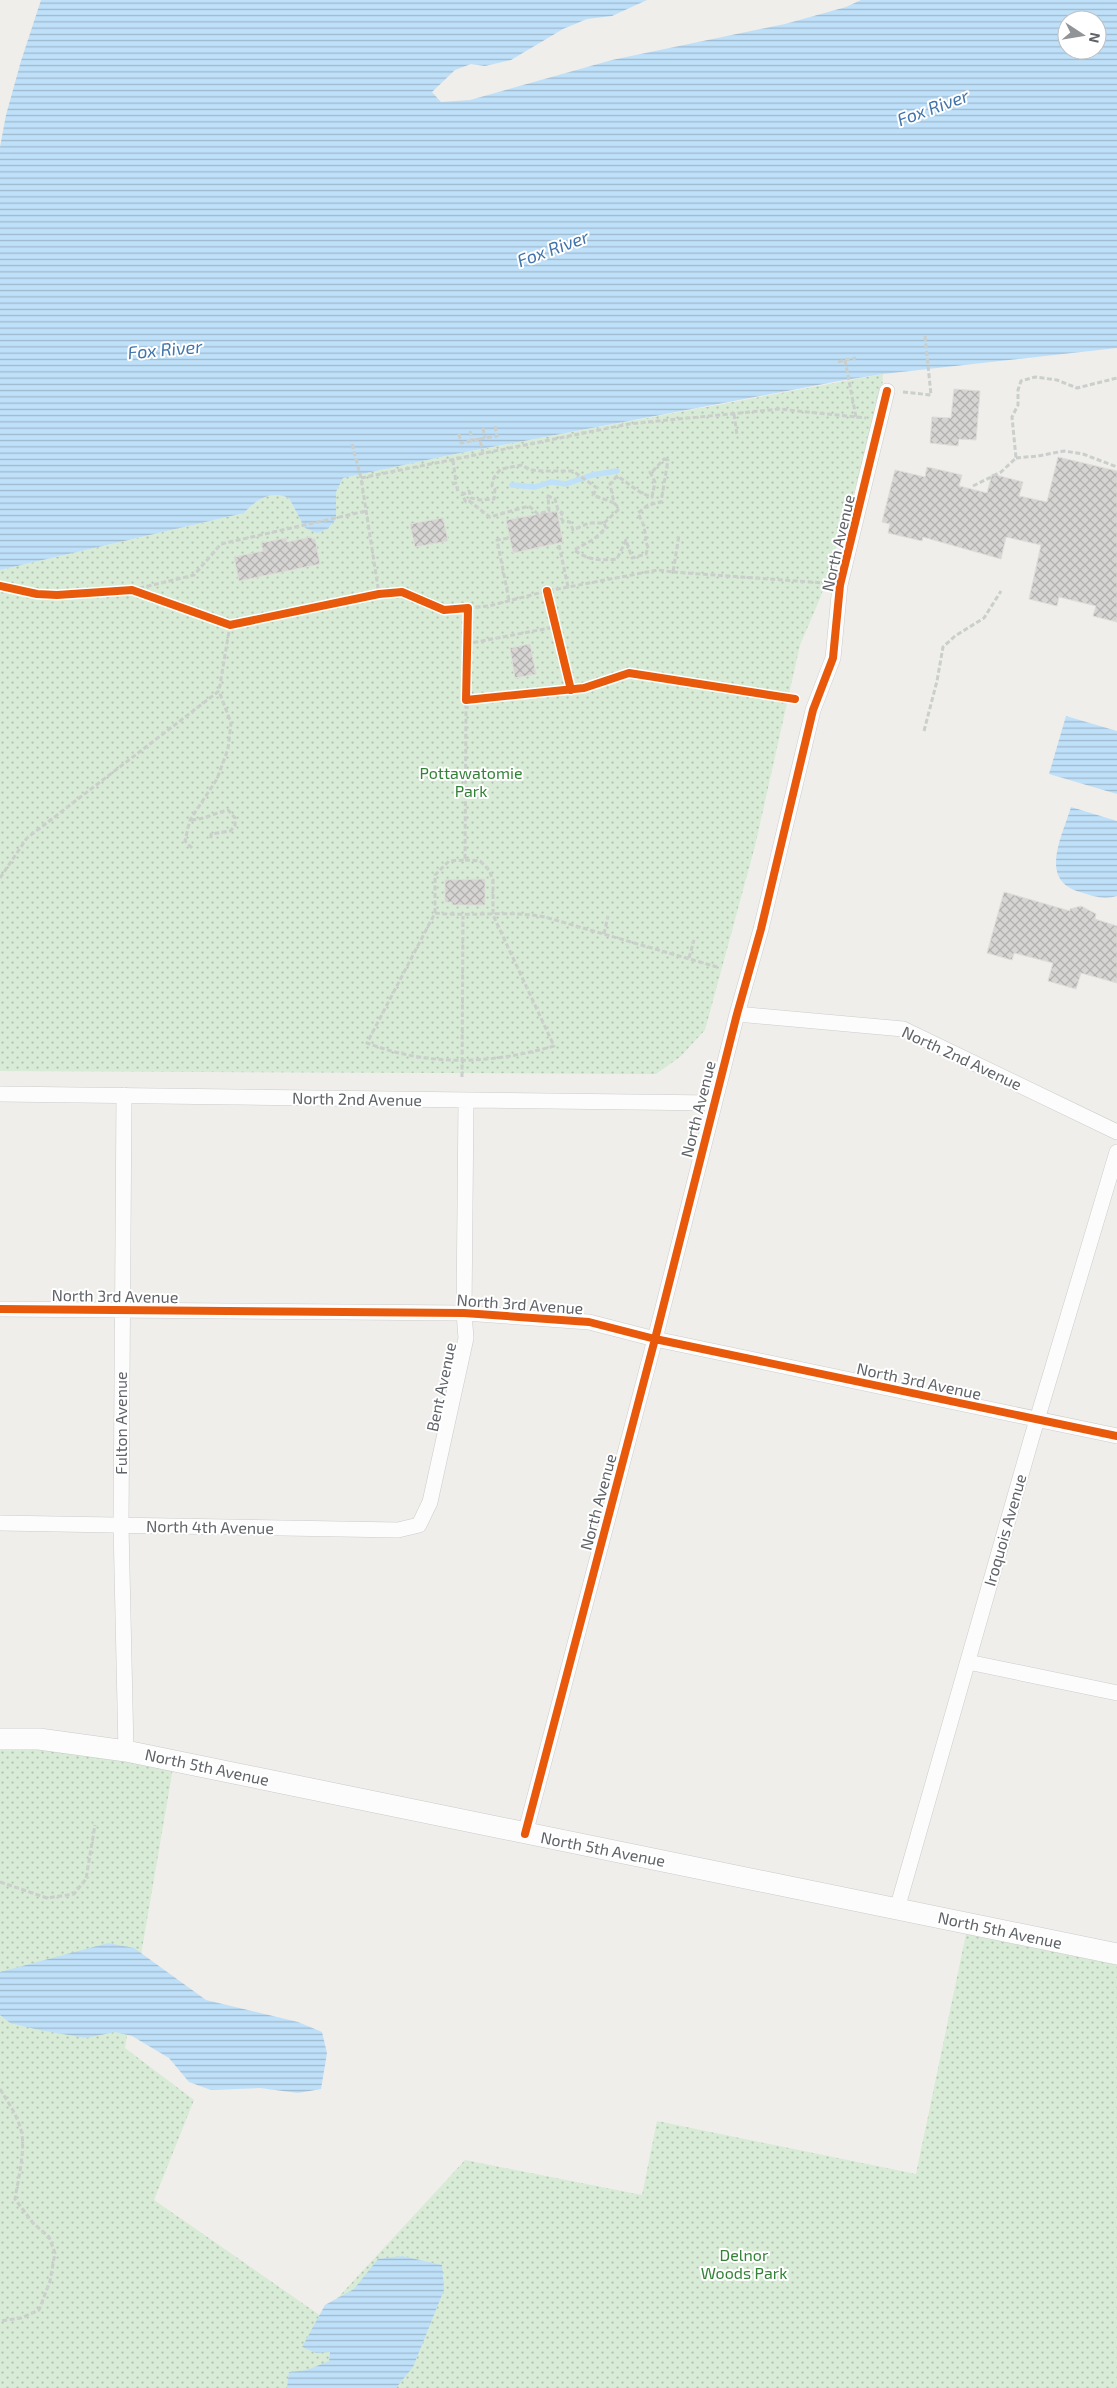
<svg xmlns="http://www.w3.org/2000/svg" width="1117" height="2388" font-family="'Exo 2',sans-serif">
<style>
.park{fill:url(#park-dots)}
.water{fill:url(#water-rules);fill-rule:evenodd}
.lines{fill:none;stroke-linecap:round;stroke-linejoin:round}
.stream{stroke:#bfe0f9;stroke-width:5.5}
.building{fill:url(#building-cross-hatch);stroke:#deddd9}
.street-casing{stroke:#cbcccc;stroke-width:16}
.secondary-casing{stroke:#cacacb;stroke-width:22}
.path{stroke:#cacfcc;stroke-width:3;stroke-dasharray:5 2.5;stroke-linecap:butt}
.street{stroke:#fdfcfc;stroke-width:15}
.secondary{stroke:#fdfcfc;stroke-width:21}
.cycleway-casing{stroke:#fff;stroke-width:11}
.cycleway{stroke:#e8590c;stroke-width:8}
.labels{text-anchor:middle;stroke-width:4;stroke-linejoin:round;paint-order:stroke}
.street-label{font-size:16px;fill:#5f6368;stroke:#fff}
.park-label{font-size:16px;fill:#348238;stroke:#fff}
.water-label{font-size:18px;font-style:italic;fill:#4174aa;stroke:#fff}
</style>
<defs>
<pattern id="park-dots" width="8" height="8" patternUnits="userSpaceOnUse" patternTransform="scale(1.25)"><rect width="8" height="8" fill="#d8ebd6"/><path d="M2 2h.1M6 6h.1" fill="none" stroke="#b2c2b1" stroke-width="1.8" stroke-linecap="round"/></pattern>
<pattern id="water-rules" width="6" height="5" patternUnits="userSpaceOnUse" patternTransform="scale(1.25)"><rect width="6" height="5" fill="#bfe0f9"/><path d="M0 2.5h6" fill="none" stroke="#9eb9cd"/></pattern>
<pattern id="building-cross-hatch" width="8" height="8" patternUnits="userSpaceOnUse" patternTransform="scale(1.25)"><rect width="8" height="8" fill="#d6d5d3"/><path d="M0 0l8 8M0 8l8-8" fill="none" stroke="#b1b0af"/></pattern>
</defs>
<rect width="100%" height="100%" fill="#efeeea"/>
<path class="park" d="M883,374L881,405L821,596L800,645L755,846L705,1030L680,1057L656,1074L0,1071V570L244,513C256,499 272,490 289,498L305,528L318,533L336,499V492L343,478L455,454Z
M0,1745L38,1746L173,1768L125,2048L194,2100L154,2200L321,2316L465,2160L642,2195L657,2121L916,2174L966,1934L1117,1965V2388H0Z"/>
<path class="water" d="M41,0H647L612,16L587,19L563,29L511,60L485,66L471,64L455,70L432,92L441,102L470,100L612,60L785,24L846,7L861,0H1117V348L883,374L839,381L455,454L343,478L336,492V519L327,529L317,533L305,528L289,498C272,490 256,499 244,513L0,570V147L6,115L21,61ZM1067,20H1097V50H1067Z
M1066,716L1117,731V794L1049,774Z
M1071,807L1117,821V896C1103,900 1093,896 1080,892C1038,880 1062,837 1071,807Z
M108,1943L134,1948L206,2000L298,2022L322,2032L327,2053L321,2089L298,2093L260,2088L211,2090L189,2082L169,2058L132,2036L115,2032L86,2038L39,2030L10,2023L0,2015V1972Z
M402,2256L442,2265L444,2290L413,2367L396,2388H287L289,2372L307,2370L329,2361L330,2352L316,2353L302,2347L325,2305L354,2289L378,2259Z"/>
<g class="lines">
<path class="stream" d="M512,485L535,487L551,482L566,484L592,475L617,471"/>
</g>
<path class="building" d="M954,389L980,391L976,440L959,439L958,446L930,443L932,417L951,418Z
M1058,457L1117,471V622L1093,616L1096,606L1059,597L1057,606L1029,599L1041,545L1006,537L1001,559L923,537L922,541L888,533L890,524L882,522L895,470L925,477L927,467L962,475L959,486L987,493L992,474L1023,482L1019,496L1047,502Z
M557,511L563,542L513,553L506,520Z
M443,518L448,541L415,547L410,524Z
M311,537L312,539H315L320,564L239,581L234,557L263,551L261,543L286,538L287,542Z
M530,644L536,674L515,678L510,648Z
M485,879V905H452V902H445V880Z
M1004,892L1070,911V909L1081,906L1096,914L1095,919L1117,926V983L1081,973L1076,989L1048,981L1053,963L1014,953L1012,960L987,953Z"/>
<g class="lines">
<g class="street-casing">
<path id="street" d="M737,1014L903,1029L1117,1132
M0,1094L714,1103
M124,1095L121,1525L126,1751
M0,1309L464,1313L589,1322L655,1339L1117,1436
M0,1523L398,1530L419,1525L430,1502L466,1338L464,1313L466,1101
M968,1662L1117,1693
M525,1834L655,1339L737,1014L761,929L813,710L833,658L840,585L887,391
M897,1909L1031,1440L1117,1152"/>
</g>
<g class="secondary-casing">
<path id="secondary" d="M0,1739H39L126,1751L1117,1954"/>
</g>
<path class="path" d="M845,360L856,358
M838,362L845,360L856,417
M903,392L931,395L925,336
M734,414L737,435
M483,428L485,438
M470,431L472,441
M459,434L461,443L480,439
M352,444L361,478L379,594
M483,454L480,439L497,436L495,426
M1016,458L1038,456L1064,451L1083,454L1117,467
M664,459L668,460L661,502L648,505L638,513L644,526L646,539L645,540L648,547L646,554L632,558L626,540L617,559C600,561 588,560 574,550L594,539L606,528L604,523H589L573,530L570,522L563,521L561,518L562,513L558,510L555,499L548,496L549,511L538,514L529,506L490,517L469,501L466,502L462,495L469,491L471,498L480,500L494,499L495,489L492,486C492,479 496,474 501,469L522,465L530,470L541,471H573L597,488L593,495L614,503L610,484L617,476C629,483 637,493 652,497L655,482L650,472H652Z
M453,460L456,483
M361,478L629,424L779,409L866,418
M452,484L456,483L458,492
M973,486L1001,472L1016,458L1012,417L1018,405V390L1021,381L1035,377L1057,380L1077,388L1117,378
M604,523L618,510V507L614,503
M559,545L568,587
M673,572L824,583
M132,590L194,575L221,544L366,511
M509,600L497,540L509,538
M468,608L489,606L547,591L658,570L673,572L679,535
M466,644L555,627
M924,731L937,681L943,647L955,636L984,618L1001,591
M191,820C206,819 214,813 228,810L235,818V826L230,831L211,834V840
M192,848L185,841L190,820L217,779L228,749L231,723L219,691
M465,860L480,861L489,870L493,880V915L554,1046C491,1064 430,1067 367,1043L435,913C472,917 509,910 545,917L717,967
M0,878L27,838L219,691L230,625
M435,913V875L449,861L465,860L466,700
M604,934L608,916
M689,958L694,940
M462,1077L463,916
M0,1882L47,1898L74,1894L86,1879L95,1825
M0,2089C8,2102 17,2115 21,2130C26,2149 18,2180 15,2199L33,2223L49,2237L55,2253L50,2281L39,2310L21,2318L0,2321"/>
<use href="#street" class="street"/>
<use href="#secondary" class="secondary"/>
<g class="cycleway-casing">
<path id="cycleway" d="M0,586L37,594L57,595L132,590L230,625L379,594L402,592L444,610L468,608L466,700L584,688L629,673L795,699
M547,591L571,690
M0,1309L464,1313L589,1322L655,1339L1117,1436
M525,1834L655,1339L737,1014L761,929L813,710L833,658L840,585L887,391"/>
</g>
<use href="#cycleway" class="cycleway"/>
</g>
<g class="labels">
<g class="street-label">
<text transform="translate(838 543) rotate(-77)" y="6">North Avenue</text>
<text transform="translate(962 1058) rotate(25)" y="6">North 2nd Avenue</text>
<text transform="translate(357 1099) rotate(1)" y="6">North 2nd Avenue</text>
<text transform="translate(698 1109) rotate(-76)" y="6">North Avenue</text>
<text transform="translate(115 1296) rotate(1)" y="6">North 3rd Avenue</text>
<text transform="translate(520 1304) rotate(4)" y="6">North 3rd Avenue</text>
<text transform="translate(919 1381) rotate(12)" y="6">North 3rd Avenue</text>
<text transform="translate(441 1387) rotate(-78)" y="6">Bent Avenue</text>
<text transform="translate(121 1423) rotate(-90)" y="6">Fulton Avenue</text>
<text transform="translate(598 1502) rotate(-75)" y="6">North Avenue</text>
<text transform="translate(210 1527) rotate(1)" y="6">North 4th Avenue</text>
<text transform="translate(1005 1530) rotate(-74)" y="6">Iroquois Avenue</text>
<text transform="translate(207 1767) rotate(12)" y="6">North 5th Avenue</text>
<text transform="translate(603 1849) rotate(11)" y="6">North 5th Avenue</text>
<text transform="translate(1000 1930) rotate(12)" y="6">North 5th Avenue</text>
</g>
<g class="park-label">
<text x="471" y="779">Pottawatomie<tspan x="471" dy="18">Park</tspan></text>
<text x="744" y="2261">Delnor<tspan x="744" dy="18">Woods Park</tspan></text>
</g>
<g class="water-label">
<text transform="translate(933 108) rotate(-20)" y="6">Fox River</text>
<text transform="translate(553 249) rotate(-20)" y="6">Fox River</text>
<text transform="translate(165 350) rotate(-5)" y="6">Fox River</text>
</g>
</g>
<g transform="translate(1082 35) rotate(102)"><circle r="24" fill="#ffffff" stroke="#bfc1c3"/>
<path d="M0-4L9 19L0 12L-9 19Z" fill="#919496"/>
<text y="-8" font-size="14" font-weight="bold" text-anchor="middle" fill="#5f6368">N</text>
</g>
</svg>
